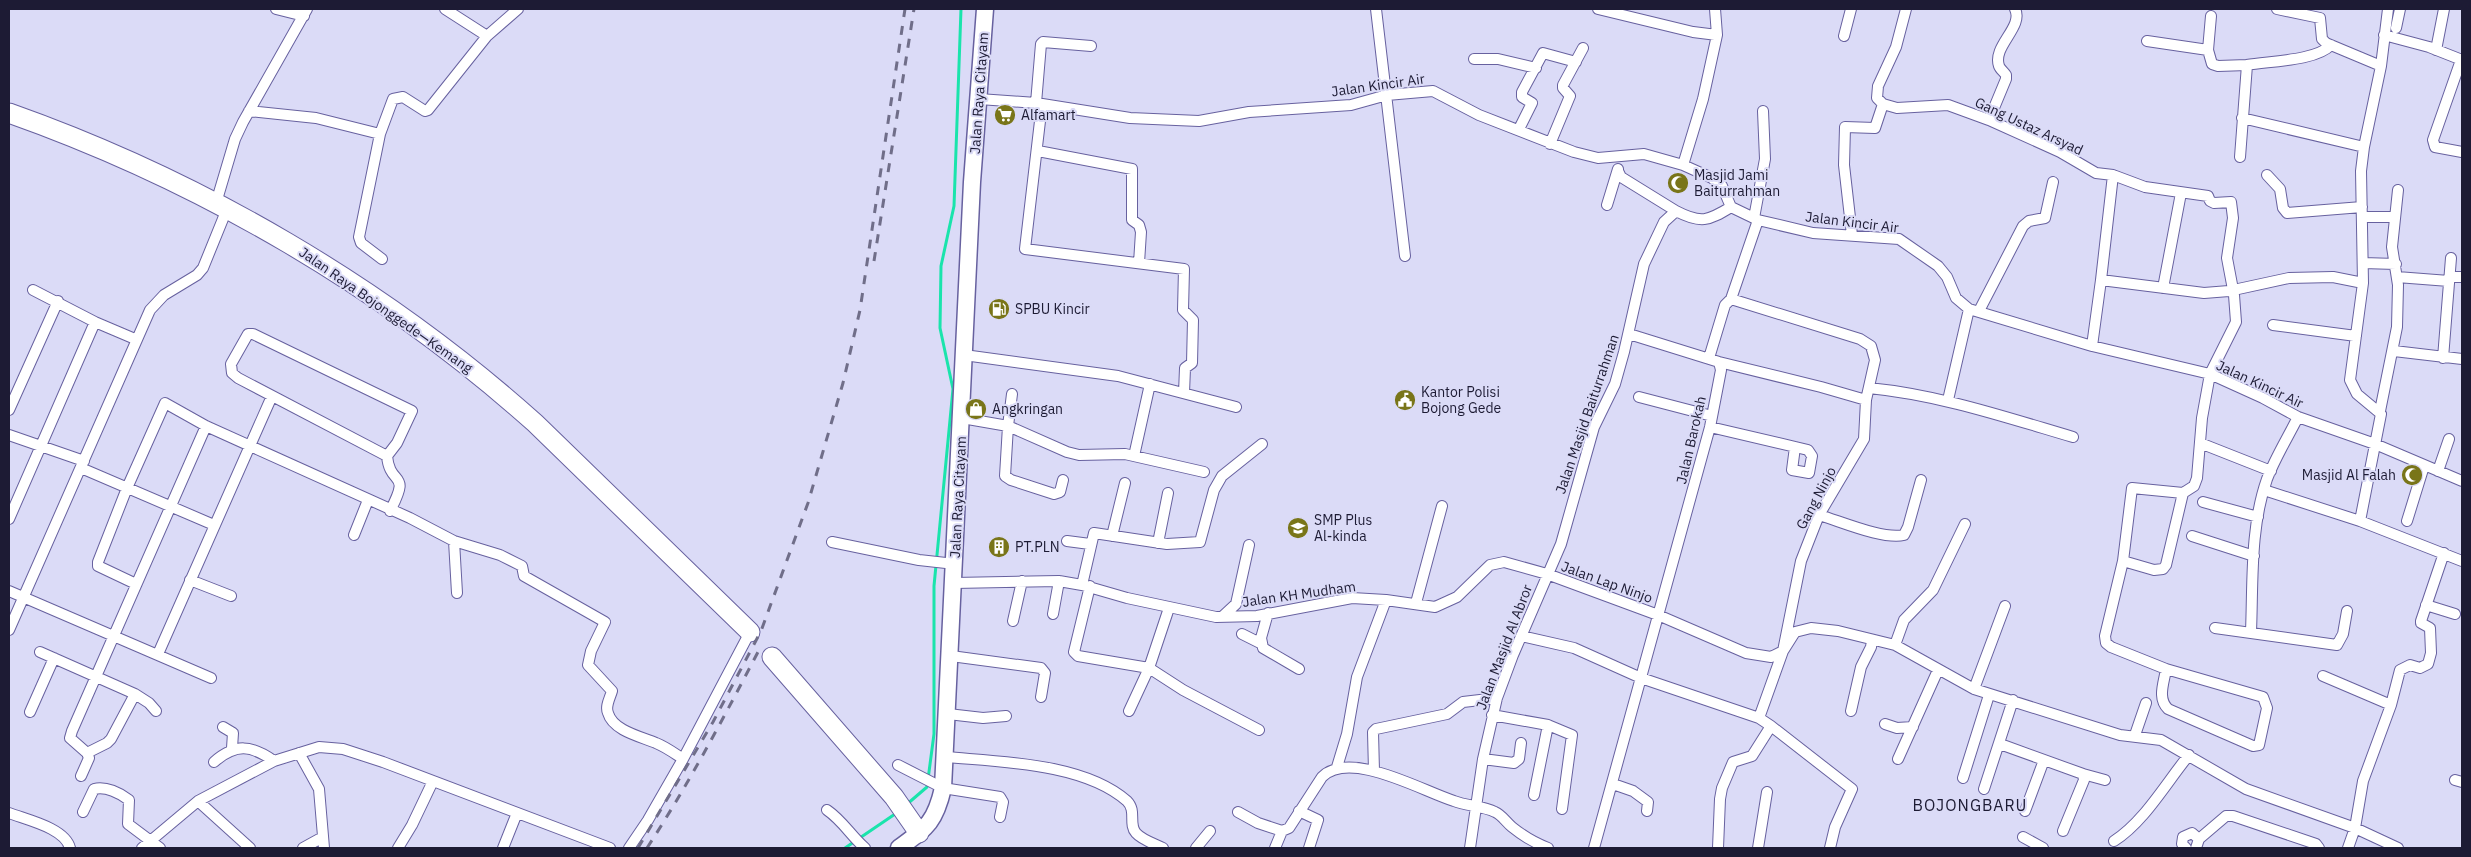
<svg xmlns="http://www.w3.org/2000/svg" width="2471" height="857" font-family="'IBM Plex Sans',sans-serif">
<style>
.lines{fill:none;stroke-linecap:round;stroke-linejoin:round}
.stream{stroke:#1ae4ac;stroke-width:3}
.street-casing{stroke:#67619f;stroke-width:12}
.primary-casing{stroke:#67619f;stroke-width:19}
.highway-casing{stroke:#67619f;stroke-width:21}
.street{stroke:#fff;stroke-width:10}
.primary{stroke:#fff;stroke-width:16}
.highway{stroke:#fff;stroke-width:19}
.rail{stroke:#706e89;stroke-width:3;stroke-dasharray:9 9;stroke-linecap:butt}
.labels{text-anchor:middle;stroke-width:4;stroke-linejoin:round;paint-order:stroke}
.street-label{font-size:14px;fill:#1d1b34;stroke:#dbdbf7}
.poi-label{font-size:14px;fill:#1d1b34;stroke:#dbdbf7;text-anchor:start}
.quarter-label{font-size:16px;letter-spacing:1px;fill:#1d1b34;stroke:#dbdbf7}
</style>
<rect width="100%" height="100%" fill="#dbdbf7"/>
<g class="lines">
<path class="stream" d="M906,805L927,787L934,734V586L953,389L940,328L941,266L954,206L961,9
M845,848L898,812"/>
<g class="street-casing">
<path id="street" d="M276,9L304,16
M445,9L487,36L518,9
M1376,9L1405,256
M1598,9L1693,32L1717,35
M2277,9L2320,18L2322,39L2326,43L2381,66
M2211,16L2208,50L2212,64L2218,66L2247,65
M2396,28L2400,9
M2384,35L2429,47L2462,60
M1844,36L1851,9
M2147,41L2208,50
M2436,50L2444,9
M1474,59H1498L1536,68
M2461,60L2433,140L2435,147L2462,152
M979,99L1036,103L1130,118L1199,121L1249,112L1351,105L1387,95L1433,91L1479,115L1574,152L1598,158L1644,154L1683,165L1712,178L1722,186L1731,207L1758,220L1813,233L1899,239L1938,266L1947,277L1956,298L1969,309L2092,346L2210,374L2263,398L2298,417L2375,444L2462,481
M1036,103L1041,44L1043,42L1091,46
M1042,104L1025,249L1184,269L1183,310L1193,320L1192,363L1185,368L1184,393
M1883,104L1877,98L1878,86L1896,47L1906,9
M249,111L316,118L380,134
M2242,118L2364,147
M1989,120L2006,79V75C2004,72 2000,69 1999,66C1992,46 2024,27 2015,9
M1519,129L1532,103L1522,97V92L1543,53L1576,62
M1550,144L1570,96L1563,88V85L1583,48
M1038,151L1132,169V220L1139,225L1141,232L1139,263
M2240,157L2247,65C2269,61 2316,61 2331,45
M1683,165L1703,99L1717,35L1715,9
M1618,171L1621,177L1676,211
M2267,175L2280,189L2283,208L2287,213L2362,207
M216,203L235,139L243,122L307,9
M1607,205L1618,169
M2362,217H2395
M1754,218L1765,159L1763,111
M1852,235L1844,165L1845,127L1875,128L1883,104L1897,108L1948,105L1989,120L2060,152L2096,173L2113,175L2145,187L2208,196L2210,201L2214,203L2231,202L2233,218L2227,258L2234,295L2236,322L2210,374L2202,418L2197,478L2194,486L2183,493L2166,565L2163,569L2154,570L2123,561L2105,636L2106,643L2111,647L2166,669L2263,697L2267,708L2259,745L2253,746L2168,709C2157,698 2164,683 2166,669
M382,259L361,243L359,237L380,134L393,99L403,97L425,111L428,110L487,36
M2363,263L2396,264
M2397,277L2449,281
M2450,277H2462
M2101,280L2113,175
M2163,288L2181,193
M33,290L95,322L135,339
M1731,299L1758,220
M1979,311L2023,226L2029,221L2045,218L2053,182
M2273,325L2356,336
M1629,334L1719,362L1821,387L1866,400
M2092,346L2101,280L2204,293L2229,291L2289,278L2333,277L2363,283
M2394,351L2462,359
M964,355L1118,376L1236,407
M1709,358L1725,305L1731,299L1860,339L1871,346L1875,360L1866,400L1864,439L1819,515L1801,561L1783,651L1759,718
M2443,358L2451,258
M1869,388C1940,395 2005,417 2073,437
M1012,394L1008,426L1067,452L1079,455L1125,454L1204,472
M1639,397L1712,416
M1948,400L1969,309
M9,410L58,301
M2380,411L2397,327L2398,285L2392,247L2398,190
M962,418L1008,426L1005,476L1011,480L1054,494L1060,492L1063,480
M1710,427L1808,450L1812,456L1809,473L1792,470L1795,447
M9,435L84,461
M2200,443L2271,471
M387,456L238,378L232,373L231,364L248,334H253L412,411L397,443L387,456C390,488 412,469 390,511
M1134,456L1150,384
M81,468L214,525
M2438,471L2449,439
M2264,490L2360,521L2462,561
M2203,502L2258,517
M1819,515C1840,521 1883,540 1904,535L1908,527L1921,480
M9,519L95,322
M2360,521L2381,414L2357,394L2350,380L2363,283L2361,171L2364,147L2381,66L2388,9
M2407,521L2424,466
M354,535L368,500
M1112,536L1125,483
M2192,536L2254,556
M454,541L457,593
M1067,541L1090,544
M832,542L919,560L955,564
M1158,543L1168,493
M2123,561L2132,488L2183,493
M190,580L231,596
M954,583L1059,581L1082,585L1127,598L1216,617L1257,616L1352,598L1386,600L1435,607L1457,597L1490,565L1504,562L1547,574L1658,615L1746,653L1771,657L1783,651
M136,584L98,566V562L127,488L165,403L206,426L410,518L454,541L500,555L522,566L524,576L605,622L591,651L588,665L612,691C610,698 605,706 608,713C613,731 642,737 656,743C666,747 674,753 683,759L648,820L629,848
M1082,585L1094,533L1167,544L1200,542L1214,490L1222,476L1262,444
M1090,586L1074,652L1078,656L1149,668L1183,690L1259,730
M9,591L211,678
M1416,603L1442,506
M2426,605L2455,614
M1268,613L1261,638L1263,648L1299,669
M1053,614L1059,581
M1222,617L1236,604L1249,545
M1013,621L1022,581
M2215,628L2337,645L2343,634L2347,611
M9,630L150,310L164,295L197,275L203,268L227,209
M2251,632C2253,582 2250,527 2267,479C2275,458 2288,437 2298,417
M1242,634L1260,643
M1521,636L1574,648L1641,678L1759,718L1771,726L1852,789L1835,827L1830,848
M1895,645L1904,620L1933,590L1965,524
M1783,651L1795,632L1811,628L1838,631L1895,645L1974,689L2120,735L2161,740L2246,789L2355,828L2398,848
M40,652L135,694L149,703L156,711
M158,654L272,396
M951,656L1041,668L1045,673L1041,697
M2323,676L2391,705
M1974,689L2005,606
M1129,711L1149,668L1169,608
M1851,711L1861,667L1871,647L1872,640
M30,712L54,658
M948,714L983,718L1006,716
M1492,715L1548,725L1572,735L1562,809
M1885,724L1897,728L1913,727
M223,727L233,733L232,748
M2135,735L2146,703
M2000,744L2083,774L2084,780L2063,831
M87,753L107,743L111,739L135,694
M299,753L319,789L324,848
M946,757C1001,762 1084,763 1127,801C1137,811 1128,824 1136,833C1142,840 1155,844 1163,848
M683,759L750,632
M1483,759L1514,763L1519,759L1521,743
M1898,759L1938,670
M214,762C236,743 251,745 274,761
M898,765L943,788L1000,797L1003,802L1000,817
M1337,767L1347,734L1357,677L1386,600
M1374,771L1373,732L1376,729L1447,714L1463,702L1497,698
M2083,774L2105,780
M81,776L89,758L87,753L70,738L72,731L206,426
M1963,778L1989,695
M2455,780L2462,782
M1613,784L1633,791L1648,802L1647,811
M1984,789L2013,700
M1534,795L1548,725
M198,801L250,848
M827,810C843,821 851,836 865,848
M1299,811L1318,820L1309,848
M2025,811L2044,760
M83,812L94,789C106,786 120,793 129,800L128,824L160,848
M1238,812L1258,823L1282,831
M9,813C27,820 65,828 70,848
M2023,837L2043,848
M2199,839L2226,816H2233L2316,844L2319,848
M2114,841C2144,822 2166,783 2189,755
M142,848L198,801L274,761L319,747L343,749L383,762L610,848
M303,848L323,837
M398,848L412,825L433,781
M503,848L517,813
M1196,848L1210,831
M1275,848L1282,831L1289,828L1322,777C1350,749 1422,791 1454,801C1467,806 1483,806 1495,812C1502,815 1506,822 1512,827C1523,836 1535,843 1548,848
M1470,848L1483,759L1497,698L1513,655L1561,544L1594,427L1615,384L1624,352L1644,264L1664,222L1676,211C1701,224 1708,221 1731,207
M1594,848L1710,427L1721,370L1719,362
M1718,848L1720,799L1722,788L1733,762L1752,756L1771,726
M1758,848L1767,792
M2186,848L2182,844L2183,837L2192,833L2199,839L2196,848
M2348,848L2355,828L2363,781L2391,705L2400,670L2410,665L2420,668L2428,664L2431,653L2430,628L2421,623V621L2444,553"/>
</g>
<g class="primary-casing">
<path id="primary" d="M899,848C926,828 935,823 943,788L972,182L985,9"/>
</g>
<g class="highway-casing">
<path id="highway" d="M9,113C201,181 383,287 535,423L750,632
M772,657L894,797L919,833"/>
</g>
<use href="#street" class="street"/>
<use href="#primary" class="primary"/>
<use href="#highway" class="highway"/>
<path class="rail" d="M874,261L914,9
M638,848L713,722L761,631L808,503L843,383L860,310L905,9
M647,848C688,785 723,719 758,652"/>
</g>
<defs>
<g id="supermarket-disc" transform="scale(1.125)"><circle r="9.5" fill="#797519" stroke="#dbdbf7"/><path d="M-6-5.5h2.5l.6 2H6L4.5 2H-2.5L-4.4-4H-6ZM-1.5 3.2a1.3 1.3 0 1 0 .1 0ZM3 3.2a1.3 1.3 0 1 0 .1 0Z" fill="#fff"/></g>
<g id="mosque-disc" transform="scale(1.125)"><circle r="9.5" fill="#797519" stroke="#dbdbf7"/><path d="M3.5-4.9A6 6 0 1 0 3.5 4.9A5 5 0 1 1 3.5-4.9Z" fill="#fff"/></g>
<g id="fuel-disc" transform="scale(1.125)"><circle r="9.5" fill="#797519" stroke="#dbdbf7"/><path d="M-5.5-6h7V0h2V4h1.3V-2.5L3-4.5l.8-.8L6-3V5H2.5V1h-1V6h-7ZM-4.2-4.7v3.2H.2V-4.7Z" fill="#fff"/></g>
<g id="civic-disc" transform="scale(1.125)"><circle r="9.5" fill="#797519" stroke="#dbdbf7"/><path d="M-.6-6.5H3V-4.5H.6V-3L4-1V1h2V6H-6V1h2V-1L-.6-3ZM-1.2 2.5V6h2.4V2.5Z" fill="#fff"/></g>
<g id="shop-disc" transform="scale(1.125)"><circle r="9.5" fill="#797519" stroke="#dbdbf7"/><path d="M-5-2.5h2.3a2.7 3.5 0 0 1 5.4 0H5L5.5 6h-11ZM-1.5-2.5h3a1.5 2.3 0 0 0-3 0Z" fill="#fff"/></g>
<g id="school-disc" transform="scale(1.125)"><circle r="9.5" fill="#797519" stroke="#dbdbf7"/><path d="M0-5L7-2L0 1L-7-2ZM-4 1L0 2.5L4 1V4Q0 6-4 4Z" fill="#fff"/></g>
<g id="building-disc" transform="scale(1.125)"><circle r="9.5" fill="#797519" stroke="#dbdbf7"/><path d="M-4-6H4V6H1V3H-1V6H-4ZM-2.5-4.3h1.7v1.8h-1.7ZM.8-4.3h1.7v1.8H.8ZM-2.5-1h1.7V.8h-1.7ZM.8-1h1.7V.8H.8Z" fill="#fff"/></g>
</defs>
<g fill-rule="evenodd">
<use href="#supermarket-disc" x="1005" y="115"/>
<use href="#mosque-disc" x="1678" y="183"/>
<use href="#fuel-disc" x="999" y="309"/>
<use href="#civic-disc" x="1405" y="400"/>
<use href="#shop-disc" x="976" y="409"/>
<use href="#mosque-disc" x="2412" y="475"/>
<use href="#school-disc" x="1298" y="528"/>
<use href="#building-disc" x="999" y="547"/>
</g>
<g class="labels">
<g class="street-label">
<text transform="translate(1378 85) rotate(-8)" y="5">Jalan Kincir Air</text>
<text transform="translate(979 93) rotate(-86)" y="5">Jalan Raya Citayam</text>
<text transform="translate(2029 126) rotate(25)" y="5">Gang Ustaz Arsyad</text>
<text transform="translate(1852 222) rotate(7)" y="5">Jalan Kincir Air</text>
<text transform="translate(386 310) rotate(35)" y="5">Jalan Raya Bojonggede—Kemang</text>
<text transform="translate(2260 384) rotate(25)" y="5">Jalan Kincir Air</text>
<text transform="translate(1587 414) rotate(-71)" y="5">Jalan Masjid Baiturrahman</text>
<text transform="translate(1691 440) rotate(-77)" y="5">Jalan Barokah</text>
<text transform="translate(958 497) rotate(-87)" y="5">Jalan Raya Citayam</text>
<text transform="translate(1816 498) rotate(-62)" y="5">Gang Ninjo</text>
<text transform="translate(1607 582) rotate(20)" y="5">Jalan Lap Ninjo</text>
<text transform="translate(1299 594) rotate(-8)" y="5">Jalan KH Mudham</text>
<text transform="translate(1504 647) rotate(-69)" y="5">Jalan Masjid Al Abror</text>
</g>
<g class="poi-label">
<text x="1021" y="120">Alfamart</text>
<text x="1694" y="180">Masjid Jami<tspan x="1694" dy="16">Baiturrahman</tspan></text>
<text x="1015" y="314">SPBU Kincir</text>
<text x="1421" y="397">Kantor Polisi<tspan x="1421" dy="16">Bojong Gede</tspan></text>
<text x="992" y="414">Angkringan</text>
<text x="2396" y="480" text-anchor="end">Masjid Al Falah</text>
<text x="1314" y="525">SMP Plus<tspan x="1314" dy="16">Al-kinda</tspan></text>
<text x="1015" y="552">PT.PLN</text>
</g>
<g class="quarter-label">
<text x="1970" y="811">BOJONGBARU</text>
</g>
</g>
<rect width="2471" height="857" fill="none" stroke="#1d1b34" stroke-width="20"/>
</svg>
